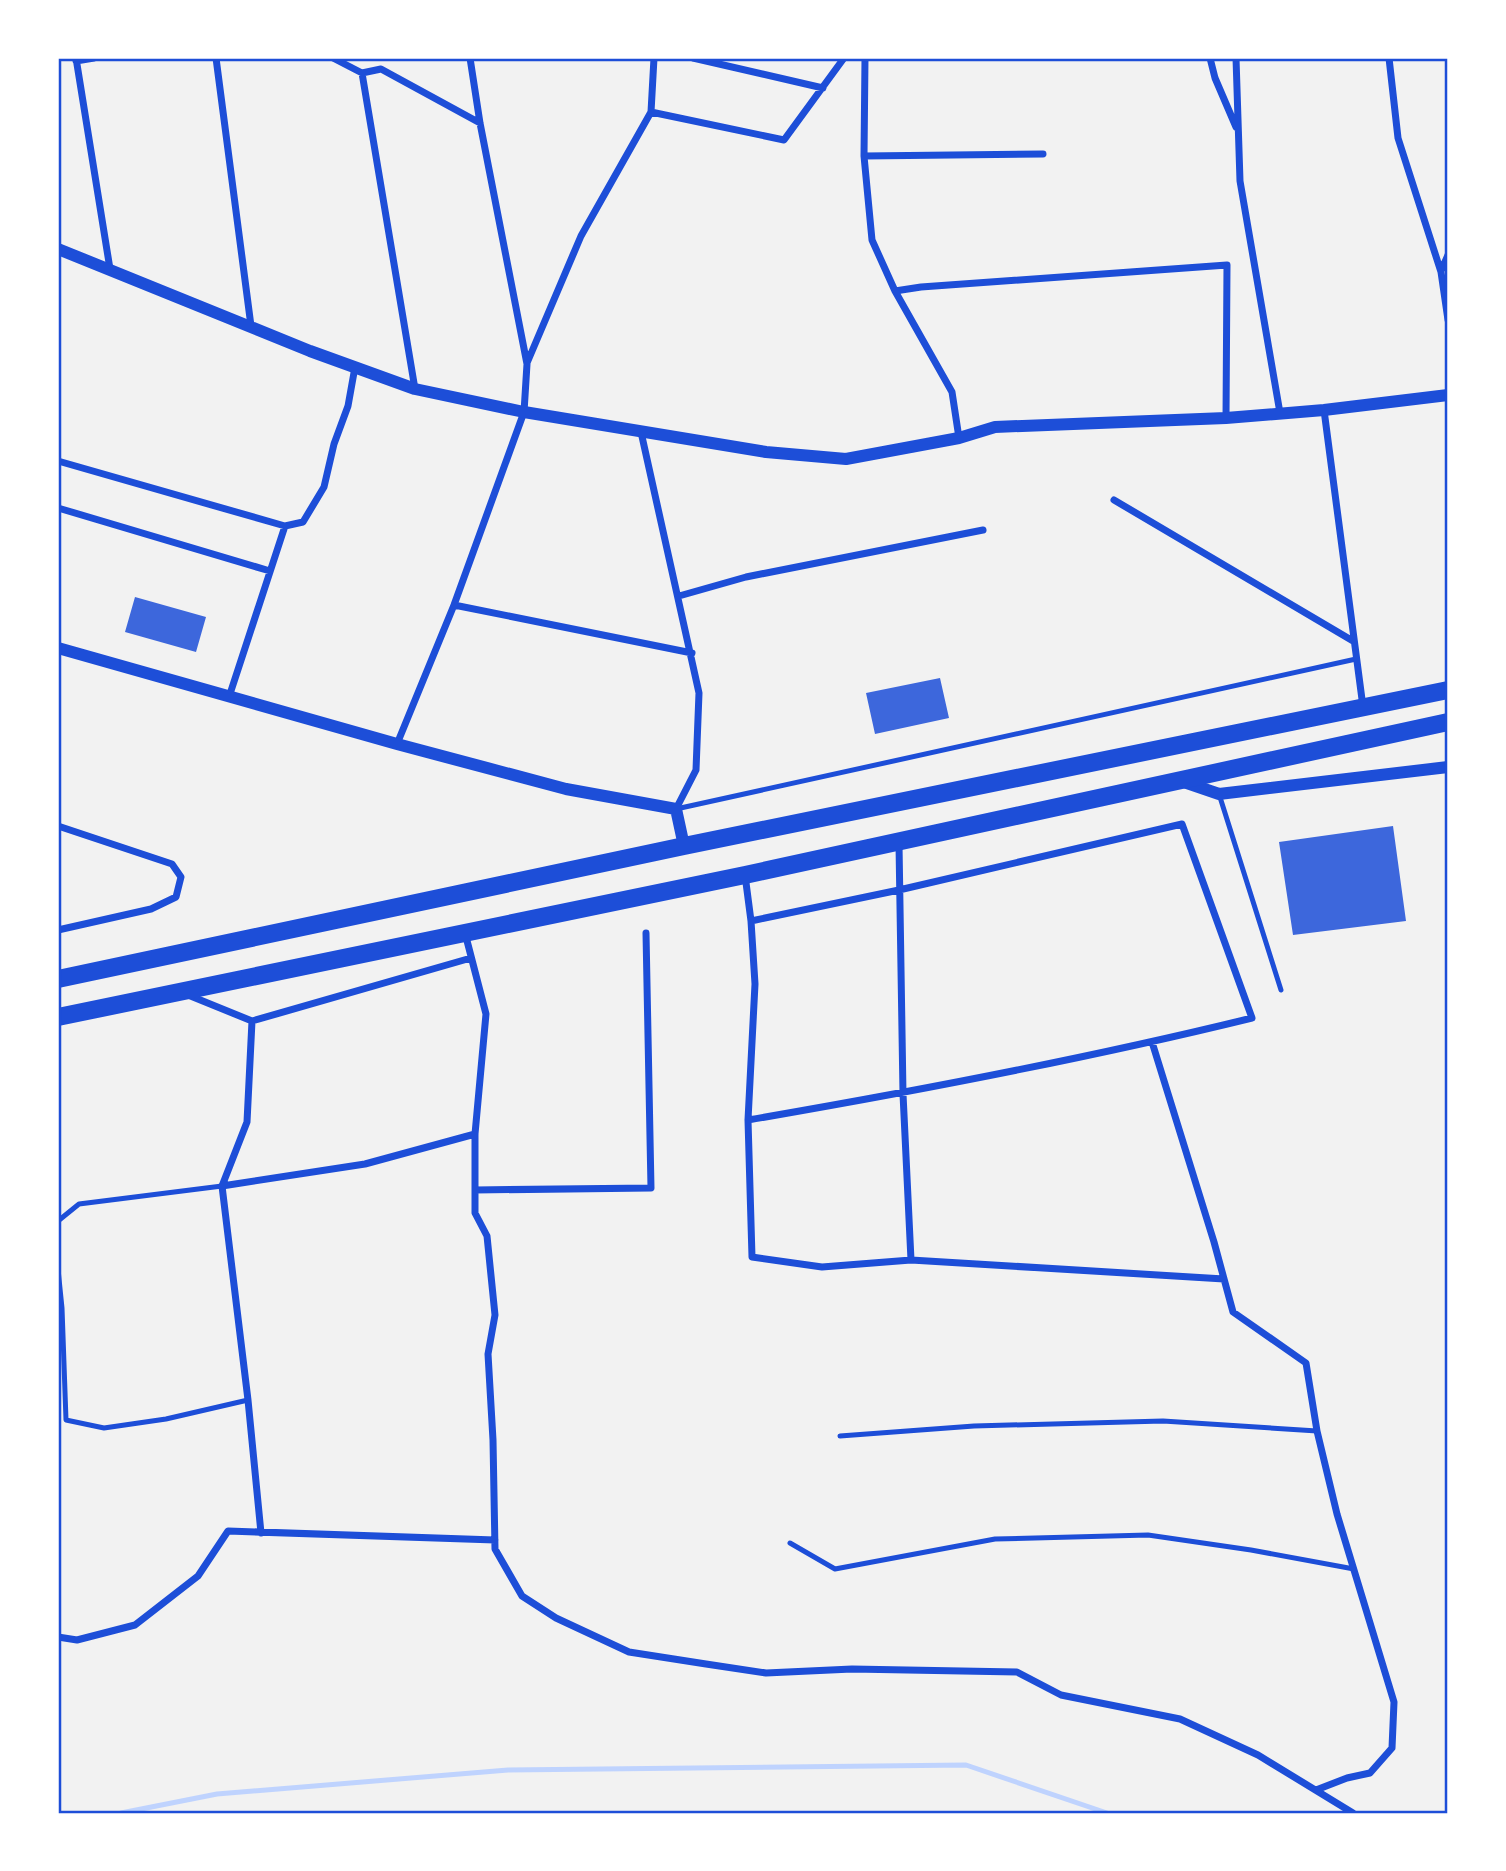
<svg xmlns="http://www.w3.org/2000/svg" width="1506" height="1871" font-family="Mulish,sans-serif">
<style>
.lines{fill:none;stroke-linecap:round;stroke-linejoin:round}
.stream{stroke:#bfd3fe;stroke-width:5}
.building{fill:#3d67dc}
.service{stroke:#1d4ed8;stroke-width:5}
.minor{stroke:#1d4ed8;stroke-width:7}
.tertiary{stroke:#1d4ed8;stroke-width:12}
.primary{stroke:#1d4ed8;stroke-width:18}
.neatline{fill:none;stroke:#1d4ed8;stroke-width:2.5}
</style>
<rect width="100%" height="100%" fill="#f2f2f2"/>
<g class="lines">
<path class="stream" d="M121,1813L217,1794L508,1770L966,1765L1107,1813"/>
</g>
<path class="building" d="M135,597L206,617L196,652L125,632Z
M940,678L949,718L875,734L866,693Z
M1393,826L1406,921L1293,935L1279,842Z"/>
<g class="lines">
<path class="service" d="M1219,794L1281,990
M676,809L1356,659
M58,1221L79,1204L222,1186
M58,1269L62,1308L66,1420L104,1428L166,1419L248,1400
M840,1436L974,1426L1163,1421L1317,1431
M790,1543L835,1569L995,1539L1148,1535L1251,1550L1354,1569"/>
<path class="minor" d="M76,58L110,269
M216,58L251,326
M333,58L362,73L381,69L480,123
M693,58L823,88
M865,58L864,156L872,240L895,291L952,392L959,438
M1210,58L1215,78L1236,127
M1236,58L1240,181L1280,413
M1389,58L1398,138L1441,272L1448,320
M76,61L94,58
M362,73L415,389
M651,112L784,140L844,58
M864,156L1043,154
M1441,271L1448,255
M895,291L921,287L1227,265L1226,418
M527,363L581,236L651,112L654,58
M1324,410L1363,707
M641,432L699,693L696,770L676,809
M58,461L285,526
M1114,500L1353,641
M58,508L270,571
M679,596L746,577L983,530
M454,605L692,653
M229,697L285,526L303,522L324,487L334,444L348,406L355,367
M397,744L454,605L524,412L527,364L480,123L470,58
M58,826L172,864L181,877L176,897L151,909L58,930
M899,844L903,1094L911,1260
M745,875L751,921L755,984L748,1120L752,1257L822,1267L911,1260L1224,1279
M465,933L486,1014L475,1134V1213L487,1236L495,1315L488,1354L493,1440L495,1549L522,1596L556,1618L629,1652L706,1664L766,1673L852,1669L1017,1672L1061,1695L1180,1719L1258,1755L1353,1813
M188,995L252,1021
M252,1021L247,1122L222,1186L248,1400L261,1533
M252,1021L471,958
M1152,1042L1214,1242L1233,1312L1306,1363L1317,1431L1337,1514L1394,1702L1392,1748L1370,1773L1347,1778L1316,1790
M748,1120C917,1091 1085,1059 1252,1018L1182,824L899,890L751,921
M222,1186L365,1164L475,1134
M475,1190L651,1188L646,933
M58,1637L77,1640L135,1625L198,1576L228,1531L495,1540"/>
<path class="tertiary" d="M58,249L310,351L415,389L524,412L766,452L846,459L959,438L995,427L1226,418L1324,410L1448,395
M58,648L397,744L566,789L676,809L684,846
M1181,781L1219,794L1448,767"/>
<path class="primary" d="M58,979L684,846L1448,690
M58,1017L745,875L1448,722"/>
</g>
<rect width="1506" height="1871" fill="none" stroke="#ffffff" stroke-width="119"/>
<rect x="60" y="60" width="1386" height="1752" class="neatline"/>
</svg>
